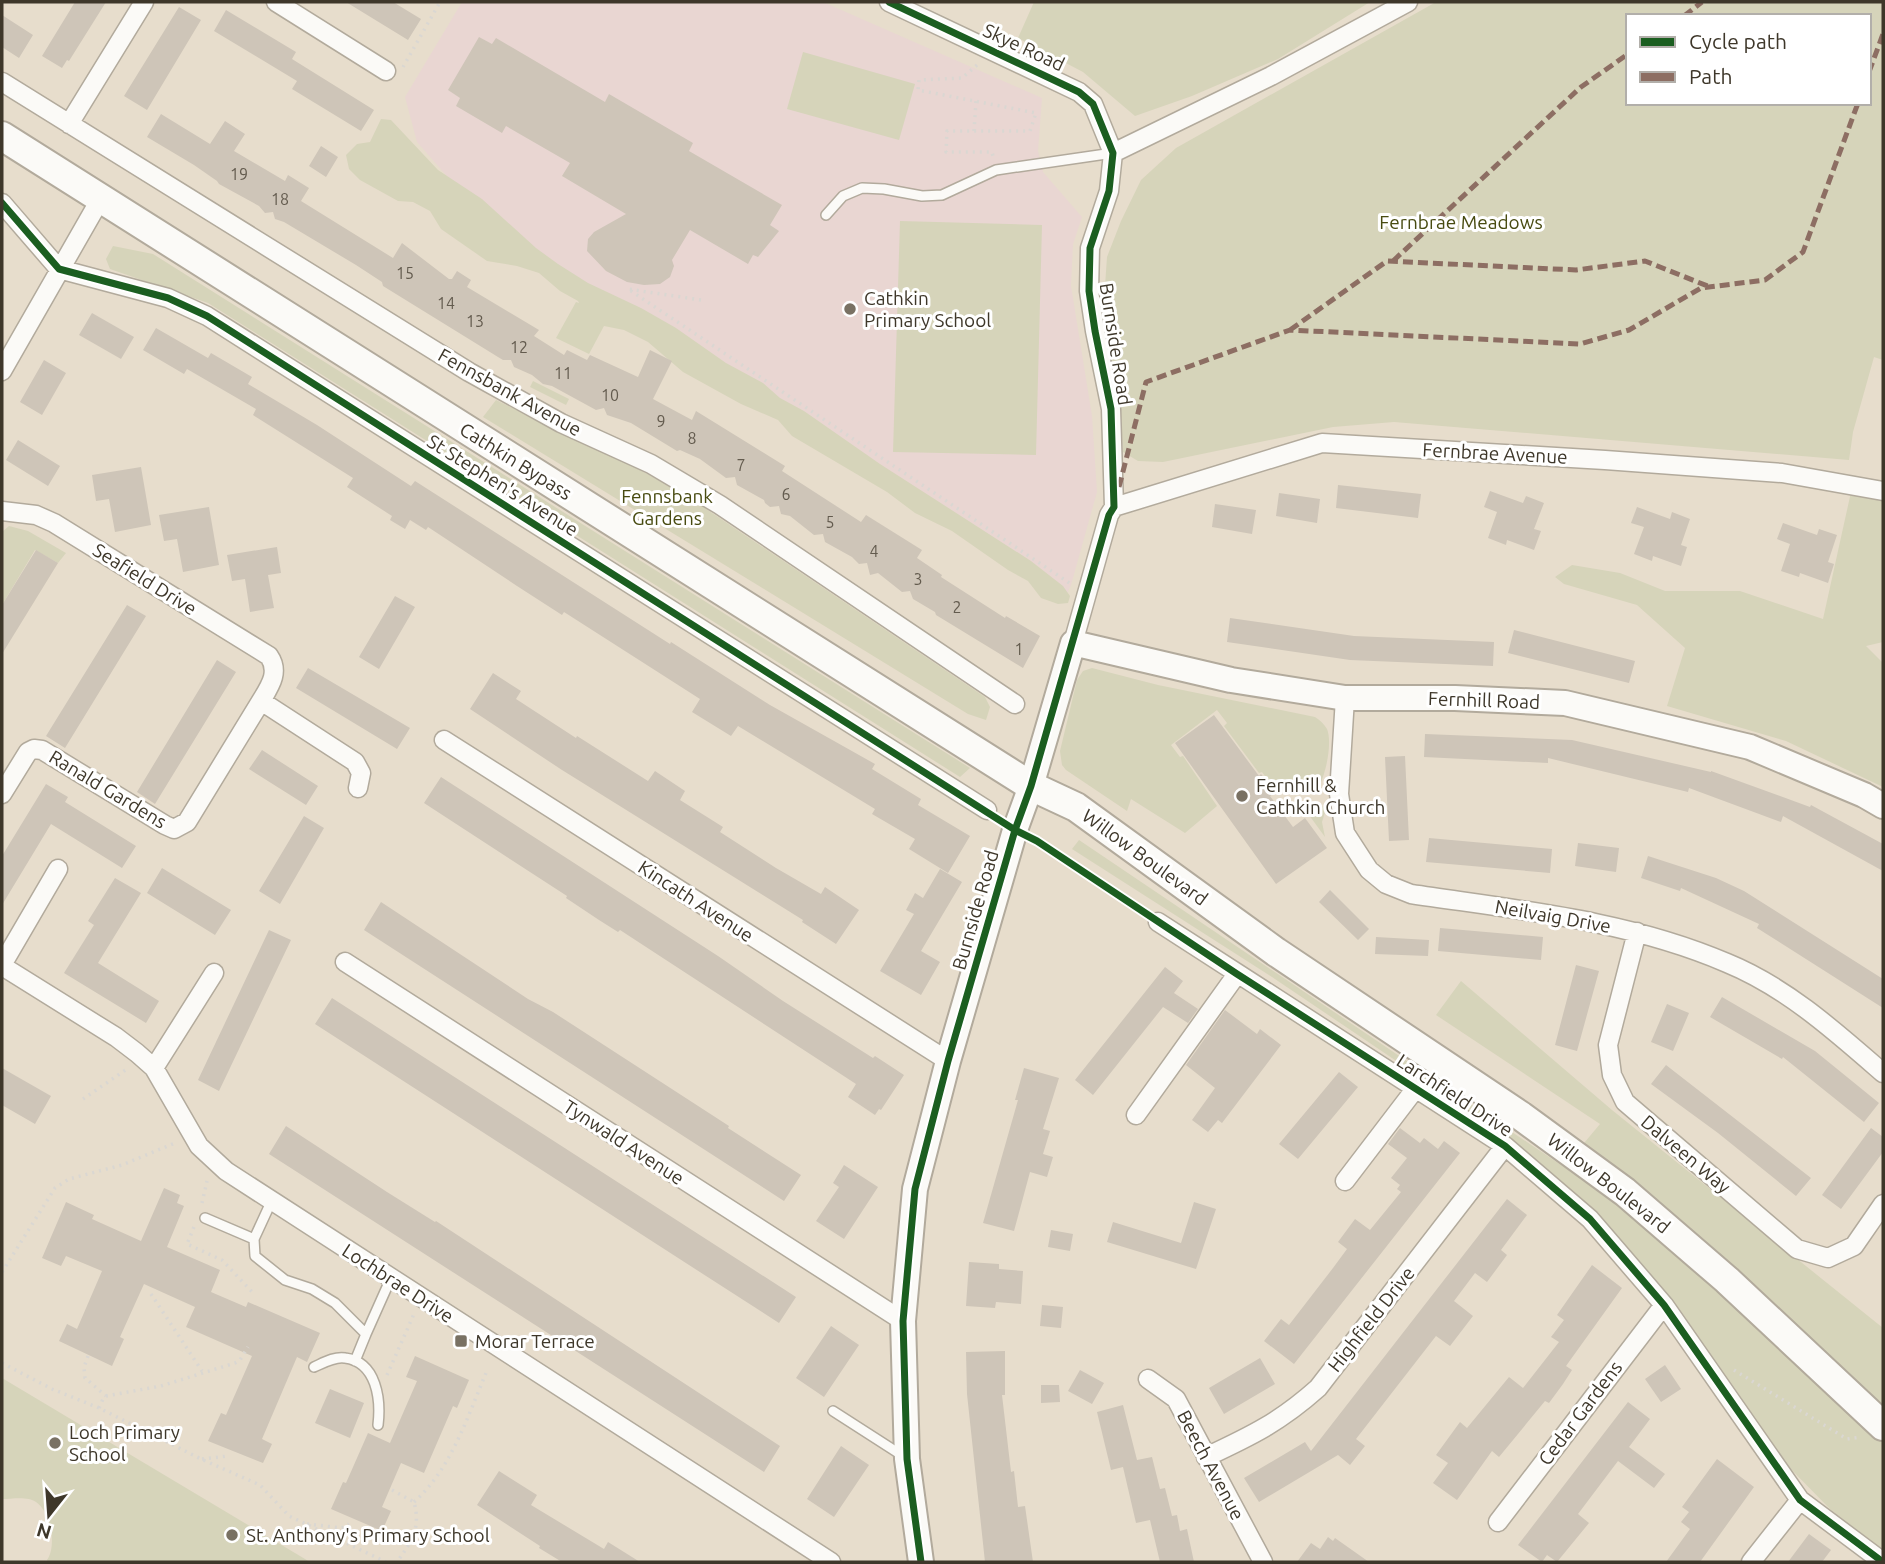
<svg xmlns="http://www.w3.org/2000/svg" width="1885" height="1564" font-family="Ubuntu,sans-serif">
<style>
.education{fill:#e9d6d2}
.green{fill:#d6d4ba;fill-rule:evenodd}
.building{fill:#cec5b8}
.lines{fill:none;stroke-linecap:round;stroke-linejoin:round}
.lane-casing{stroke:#b2aa9c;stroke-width:12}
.street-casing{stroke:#b2aa9c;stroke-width:21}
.secondary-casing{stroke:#b2aa9c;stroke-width:28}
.primary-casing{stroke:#b2aa9c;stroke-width:32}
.path{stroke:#dad7d2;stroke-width:3.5;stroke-dasharray:2 5;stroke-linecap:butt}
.lane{stroke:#fbfaf7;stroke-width:9}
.street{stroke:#fbfaf7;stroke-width:18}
.secondary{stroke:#fbfaf7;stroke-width:24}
.primary{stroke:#fbfaf7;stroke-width:28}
.quiet{stroke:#8d6e63;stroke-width:5;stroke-dasharray:10 5;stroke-linecap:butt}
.cycleway-casing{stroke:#fff;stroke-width:11}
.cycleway{stroke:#1b5e20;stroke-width:7}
.poi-dot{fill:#797163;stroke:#fff;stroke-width:2.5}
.labels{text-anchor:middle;stroke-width:6;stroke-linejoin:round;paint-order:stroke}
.number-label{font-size:16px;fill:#635b4e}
.street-label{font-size:19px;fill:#3e372a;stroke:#fff}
.park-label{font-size:19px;fill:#484b11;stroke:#fff}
.poi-label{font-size:19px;fill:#3e372a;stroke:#fff;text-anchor:start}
</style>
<rect width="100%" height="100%" fill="#e7ddcc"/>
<path class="education" d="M462,2H823L1042,98L1038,151L1043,172L1082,217L1073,244L1071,286L1092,416L1097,492L1071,585L1065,598L584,284L466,198L417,142L405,97Z"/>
<path class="green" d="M1034,2H1370L1278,59L1192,96L1135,116L1083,72L1018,38Z
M1436,2H1883V360L1874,357L1853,432L1849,460L1394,422L1333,427L1163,462L1138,461L1123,452L1120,398L1102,329L1107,257L1121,221L1141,180L1176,148ZM1628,16H1869V103H1628Z
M803,52L915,84L899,140L787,109Z
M381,119L391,120L438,170L482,199L536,248L558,264L588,283L641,308L676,328L726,363L763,383L780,398L804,411L880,464L1031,561L1063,586L1070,596L1068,603L1058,604L1041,598L1028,581L1008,570L952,531L915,513L887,492L792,436L778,420L741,404L683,372L648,342L624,330L604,326L589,354L556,338L576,302L579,303L578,301L560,291L539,273L517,266L487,261L441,229L430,211L413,202L398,201L360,180L349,169L346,155L357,144L370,142Z
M900,221L1042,225L1036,455L893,452Z
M113,246L153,254L970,768L960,777L208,303L110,269L106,259Z
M533,381L569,399L566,405L530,387Z
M496,400L625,462L681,492L985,697L990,707L986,720L968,714L483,417Z
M1851,492L1883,498V642L1866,646L1883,663V787L1786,741L1667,706L1685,648L1637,605L1564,584L1555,577L1572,565L1620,573L1665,591H1740L1823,619Z
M9,526L28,531L66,553L58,563L35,550L2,605V532Z
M1092,668L1158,685L1315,717C1320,720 1324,724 1327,729C1333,743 1325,780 1316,791L1271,784L1262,772L1259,773L1224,726L1227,723L1217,710L1171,745L1180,757L1183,756L1217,806L1185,833L1131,799L1127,811L1066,770L1062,765L1060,751L1077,680L1083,671Z
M1323,806L1326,809L1322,822L1325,837L1309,815Z
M1079,840L1564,1167L1600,1124L1436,1015L1461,981L1612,1110L1883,1328V1553L1830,1509L1773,1451L1618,1237L1555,1177L1426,1081L1272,977L1072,849Z
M2,1378L310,1562H48L47,1560C57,1546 51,1512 36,1502C28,1496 12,1499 2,1499Z"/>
<path class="building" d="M75,2H106L69,61L67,60L62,68L42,56Z
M346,2H393L421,19L408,40Z
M179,7L201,20L147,110L124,96Z
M226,10L296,52L292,59L374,110L361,131L292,89L297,81L214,31Z
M2,15L33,35L19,58L2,47Z
M479,37L492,44L496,38L605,102L609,94L693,143L689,151L782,205L770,225L779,231L758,257L753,255L748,264L690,230L672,260L674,266L670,277L660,284L644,285L627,282L606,271L587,251L588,239L594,232L626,214L562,176L570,163L506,126L502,133L456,106L460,98L448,90Z
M161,114L210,144L225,121L245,134L234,151L285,181L288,175L309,188L301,201L393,258L402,243L449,279H452L457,271L471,280L467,287L539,330L534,336L564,355L567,350L587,360L590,355L638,377L650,350L672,361L653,399L692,420L696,411L785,466L782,471L861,522L866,515L922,550L917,558L942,575L941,577L1005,618L1006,616L1040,636L1023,668L936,615L935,612L913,599L910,591L902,592L878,573L870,575L867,563L859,564L852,557L825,542L823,534L814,535L790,516L781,514L779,506L770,507L765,503L764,500L737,485L735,477L726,478L700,459L680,450L677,451L631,423L607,415L604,408L596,410L552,386L543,384L532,375L514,367L511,360H503L498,357L383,286L382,282L356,265L284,222L275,219L273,212L265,213L259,206L219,184L217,181L194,165L147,137Z
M321,146L338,157L326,177L309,166Z
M92,313L134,337L121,359L79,335Z
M156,328L208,358L211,353L252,377L248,384L317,425L411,486L415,481L670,644L671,642L770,705L875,764L872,769L921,799L918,805L970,836L948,873L909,849L915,839L872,814L875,809L738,726L731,736L692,712L700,699L564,612L562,615L517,586L428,527L426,530L410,520L405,529L390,520L392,516L347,487L353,478L253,415L256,409L187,369L184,374L143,350Z
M44,360L66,373L42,415L20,402Z
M18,440L60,466L48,486L6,460Z
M141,467L151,525L115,532L109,499L96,501L92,475Z
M1338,485L1421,494L1418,518L1336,508Z
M1490,491L1523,503L1526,496L1544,503L1534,529L1541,531L1534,550L1507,540L1506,545L1488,538L1497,512L1484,507Z
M1279,493L1320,499L1317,523L1276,516Z
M1215,504L1256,510L1252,534L1212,527Z
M209,507L219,565L183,572L177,539L164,541L159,515Z
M1637,507L1670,519L1672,512L1690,519L1681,545L1687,547L1681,566L1653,556L1652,561L1634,554L1644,527L1631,523Z
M1783,523L1817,535L1819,529L1837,535L1828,562L1834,564L1828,583L1800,573L1799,577L1781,571L1790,544L1777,539Z
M277,547L281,573L268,575L274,608L250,612L245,579L232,581L227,555Z
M36,550L58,563L2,654V605Z
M395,596L415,607L379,669L359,657Z
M127,605L146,616L65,748L46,736Z
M1230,618L1354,636L1494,642L1493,666L1350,660L1227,642Z
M1514,630L1635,661L1629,683L1508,653Z
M217,660L236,672L155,804L137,792Z
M308,668L410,728L397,749L296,688Z
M493,673L521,691L516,699L576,738L577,736L648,781L655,771L685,791L680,800L723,827L720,832L776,868L821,894L825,887L859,910L836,944L802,922L803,920L562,770L470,709Z
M1214,715L1259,776L1261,774L1275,792L1270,796L1293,827L1305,818L1327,848L1276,884L1175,743Z
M1425,734L1572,740L1711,772V771L1810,807L1811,805L1883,844V871L1783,816L1781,822L1689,788L1688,792L1548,758V763L1424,757Z
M262,750L318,786L306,805L249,769Z
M1405,756L1409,840L1389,841L1385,757Z
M441,777L718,956L783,1001L873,1058L875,1056L904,1075L881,1110L879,1109L875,1115L848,1097L856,1084L620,930L618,932L599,920L566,898L567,896L424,803Z
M46,784L68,797L65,802L136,846L122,868L51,824L2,905V856Z
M304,816L324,828L280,904L259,891Z
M1429,838L1552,849L1550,873L1426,862Z
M1578,843L1619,848L1616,872L1575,866Z
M1648,856L1716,878L1744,891L1883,979V1008L1757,928L1759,924L1681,888L1680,891L1641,878Z
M162,868L231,910L215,935L147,893Z
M940,869L962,882L921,951L940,962L921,995L880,971L914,914L906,910L915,893L923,898Z
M115,878L141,893L98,963L159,1001L146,1023L64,973L94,925L88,921Z
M1330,890L1369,929L1358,940L1319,902Z
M381,902L528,999L553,1012L729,1126L728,1128L801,1175L784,1201L364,930Z
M1440,928L1543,937L1541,960L1438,951Z
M269,930L291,940L219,1091L198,1080Z
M1376,937L1429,940L1428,956L1375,954Z
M1576,965L1599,971L1577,1051L1555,1045Z
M1165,967L1183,981L1174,993L1198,1009L1188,1023L1163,1007L1093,1095L1075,1080Z
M1722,997L1815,1051L1879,1103L1864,1122L1783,1057L1782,1059L1710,1017Z
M332,998L796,1297L779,1323L315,1024Z
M1667,1004L1689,1013L1673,1051L1651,1042Z
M1225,1010L1257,1034L1260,1029L1281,1045L1222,1123L1218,1120L1208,1132L1192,1120L1215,1088L1186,1065Z
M1666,1065L1811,1178L1796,1196L1718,1133L1651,1084Z
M2,1068L51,1096L35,1124L2,1105Z
M1024,1068L1059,1078L1043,1129L1050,1131L1043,1154L1053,1157L1047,1177L1030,1172L1014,1231L983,1223L1018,1100H1015Z
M1339,1072L1358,1087L1298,1159L1279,1144Z
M286,1126L387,1192L435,1222L436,1221L780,1446L764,1472L269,1154Z
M1400,1128L1420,1143L1424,1138L1438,1149L1444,1141L1460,1153L1294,1364L1264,1341L1281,1319L1289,1325L1333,1268L1347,1249L1338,1242L1355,1219L1370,1230L1401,1192L1397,1189L1400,1185L1391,1178L1407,1158L1388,1144Z
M1871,1128L1883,1137V1152L1841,1209L1822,1195Z
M844,1165L878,1187L844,1239L816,1221L839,1187L833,1183Z
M164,1188L180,1195L177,1203L184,1206L167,1247L220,1270L211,1292L246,1307L248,1302L320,1333L307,1362L297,1357L262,1439L272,1444L263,1463L208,1441L221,1413L226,1415L252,1356L186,1327L195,1307L144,1284L120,1337L124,1339L112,1366L59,1341L67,1324L77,1329L102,1271L66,1256L61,1266L42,1258L66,1202L94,1215L92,1219L141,1241Z
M1507,1199L1527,1215L1501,1250L1507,1255L1487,1282L1475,1273L1454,1301L1473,1316L1450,1346L1436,1336L1356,1439L1365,1446L1350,1465L1338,1455L1259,1502L1244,1478L1305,1442L1311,1451Z
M1194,1202L1216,1209L1196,1269L1107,1242L1113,1222L1181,1243Z
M1051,1230L1073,1234L1070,1251L1048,1247Z
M969,1262L999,1264V1269L1023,1271L1021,1304L996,1302L995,1308L966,1306Z
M1592,1265L1622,1288L1566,1366L1572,1370L1563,1384L1549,1403L1545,1401L1499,1457L1492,1451L1457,1500L1433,1483L1448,1463L1436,1455L1460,1422L1467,1428L1509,1377L1523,1388L1559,1342L1551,1337L1564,1320L1557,1315Z
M1042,1305L1063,1307L1061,1328L1040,1326Z
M831,1326L859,1345L824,1397L796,1378Z
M1005,1351V1395H1002L1011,1472L1014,1471L1018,1507L1025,1506L1033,1562H985L967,1394L966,1352Z
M415,1356L469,1380L457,1408L453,1406L424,1473L401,1463L382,1507L391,1511L382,1531L331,1509L343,1482L346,1483L368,1433L390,1443L417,1381L406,1377Z
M1260,1358L1275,1384L1224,1414L1209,1388Z
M1665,1365L1681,1389L1661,1402L1645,1379Z
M1080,1370L1104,1383L1092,1404L1068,1391Z
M1041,1385H1059L1060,1402L1041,1403Z
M330,1389L364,1403L350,1438L315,1423Z
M1628,1402L1650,1419L1629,1447L1665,1474L1654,1488L1618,1461L1578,1514L1589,1523L1557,1562L1547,1555L1542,1562L1518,1545Z
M1123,1405L1137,1460L1152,1457L1160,1489L1165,1488L1172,1516L1177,1515L1180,1531L1187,1529L1194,1562H1160L1150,1520L1136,1523L1123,1467L1111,1470L1097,1412Z
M841,1446L869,1465L834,1517L807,1499Z
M1717,1459L1754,1487L1700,1562H1666L1690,1529L1681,1522L1689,1512L1682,1507Z
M499,1471L537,1495L531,1505L604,1549L608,1542L640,1562H562L539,1548L540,1546L477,1505Z
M1809,1534L1831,1550L1822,1562H1788Z
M1328,1537L1333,1541L1335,1538L1369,1562H1297L1311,1543L1320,1549Z"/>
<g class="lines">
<g class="lane-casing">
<path id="lane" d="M826,215L843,196L862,188L884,189L922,196L942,195L996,170L1113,153
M272,1200L254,1239L255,1256L285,1280L312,1289L335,1303L366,1334L391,1278
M205,1218L254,1239
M355,1361L366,1334
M314,1367C323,1363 335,1356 345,1358C377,1362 381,1400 378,1425
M833,1411L903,1456"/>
</g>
<g class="street-casing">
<path id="street" d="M276,2L386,71
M889,2L1079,92L1093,104L1113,153L1109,191L1090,248L1089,291L1095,331L1111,409L1114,507L1109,515L1073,643
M2,82L469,372L561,423L651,464L720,505L1015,704
M69,124L144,2
M1113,153L1271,76L1408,2
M2,203L59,269L168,298L207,316L987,810
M2,371L101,198
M1114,507L1322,443L1605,460L1782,473L1883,491
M2,511L36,515L54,523L269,656C280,672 270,686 261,701L187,822L174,829L165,825L42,750L34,749L28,752L2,794
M1345,698L1339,794L1345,833L1369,870L1386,884L1411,894C1518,910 1627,920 1727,963C1786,987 1836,1032 1883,1073
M261,701L355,762L361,773L358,788
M444,740L948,1061
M1158,922L1505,1146L1590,1219L1664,1305L1800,1500L1883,1562
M1637,932L1608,1045L1612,1075L1625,1102L1797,1249L1828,1258L1854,1246L1883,1204
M345,962L903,1321
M2,965L58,869
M2,966L116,1037L137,1053L154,1068L199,1146L226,1171L831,1562
M154,1068L214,973
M1136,1115L1237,974
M1345,1181L1416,1088
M1148,1379L1176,1399L1263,1562
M1206,1457C1251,1436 1280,1422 1318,1388L1505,1146
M1498,1522L1664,1305
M1751,1562L1800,1500"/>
</g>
<g class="secondary-casing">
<path id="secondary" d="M921,1562L907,1459L903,1321L915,1189L948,1061L1015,830L1031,786L1073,643L1231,680L1345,698H1455L1565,703L1750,747L1864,795L1883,806"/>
</g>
<g class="primary-casing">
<path id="primary" d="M2,136L1031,786L1076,807L1276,952L1521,1116L1625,1192L1727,1280L1883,1426"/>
</g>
<path class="path" d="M977,65L962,78L919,80L918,90L1036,113L1030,131H947L946,152H992L993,156
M403,67L440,2
M974,131L976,101
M701,300L628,289L1071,584
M83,1099L127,1069
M202,1203L207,1181
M194,1227L187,1244L222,1260L255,1295
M2,1272L55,1188L69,1179L122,1165L175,1143
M151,1294L202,1371
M88,1356L84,1367L85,1378L106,1396
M2,1363L52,1389L99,1408L201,1459L260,1485L289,1516L386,1562
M1734,1370L1847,1439L1861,1437
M387,1375L414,1314
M99,1408L103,1399L106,1396L161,1386L235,1363L240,1360L248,1347
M202,1459L228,1456
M392,1490L414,1502C421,1528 412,1541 397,1562
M414,1502C451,1469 467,1418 486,1373
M307,1524L342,1528L349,1524"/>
<use href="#lane" class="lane"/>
<use href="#street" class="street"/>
<use href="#secondary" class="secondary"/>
<use href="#primary" class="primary"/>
<path class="quiet" d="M1684,16L1702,2
M1869,72L1883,34
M1393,261L1581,87L1628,54
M1290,330L1387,261L1576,270L1645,261L1710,287
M1119,487L1146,382L1290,330L1580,344L1629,330L1701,288L1765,280L1803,252L1858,103"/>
<g class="cycleway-casing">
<path id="cycleway" d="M889,2L1079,92L1093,104L1113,153L1109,191L1090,248L1089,291L1095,331L1111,409L1114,507L1109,515L1031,786L1015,830L948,1061L915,1189L903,1321L907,1459L921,1562
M2,203L59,269L168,298L207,316L1015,830L1037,841L1237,974L1505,1146L1590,1219L1664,1305L1800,1500L1883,1562"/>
</g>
<use href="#cycleway" class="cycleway"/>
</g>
<g class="poi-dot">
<circle cx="850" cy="309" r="7"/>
<circle cx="1242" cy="796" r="7"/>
<rect x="454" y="1334" width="14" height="14" rx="3.5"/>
<circle cx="55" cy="1443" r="7"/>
<circle cx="232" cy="1535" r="7"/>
</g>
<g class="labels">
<g class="number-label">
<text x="239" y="180">19</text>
<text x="280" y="205">18</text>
<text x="405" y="279">15</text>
<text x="446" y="309">14</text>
<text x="475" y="327">13</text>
<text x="519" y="353">12</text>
<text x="563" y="379">11</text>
<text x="610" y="401">10</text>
<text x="661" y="427">9</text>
<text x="692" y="444">8</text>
<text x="741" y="471">7</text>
<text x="786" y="500">6</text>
<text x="830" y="528">5</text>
<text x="874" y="557">4</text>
<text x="918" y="585">3</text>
<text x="957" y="613">2</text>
<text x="1019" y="655">1</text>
</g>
<g class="street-label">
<text transform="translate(1024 47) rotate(25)" y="7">Skye Road</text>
<text transform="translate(1116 344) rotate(81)" y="7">Burnside Road</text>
<text transform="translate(510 392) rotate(29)" y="7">Fennsbank Avenue</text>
<text transform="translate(1495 453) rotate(3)" y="7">Fernbrae Avenue</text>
<text transform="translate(516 461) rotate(32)" y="7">Cathkin Bypass</text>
<text transform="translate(503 485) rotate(32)" y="7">St Stephen's Avenue</text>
<text transform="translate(145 579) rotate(32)" y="7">Seafield Drive</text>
<text transform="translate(1484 700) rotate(2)" y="7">Fernhill Road</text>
<text transform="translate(108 789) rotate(31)" y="7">Ranald Gardens</text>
<text transform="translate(1145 857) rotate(36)" y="7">Willow Boulevard</text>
<text transform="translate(696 901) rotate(33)" y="7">Kincath Avenue</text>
<text transform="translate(975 910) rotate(-74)" y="7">Burnside Road</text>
<text transform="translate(1553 916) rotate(10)" y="7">Neilvaig Drive</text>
<text transform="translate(1455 1095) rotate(33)" y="7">Larchfield Drive</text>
<text transform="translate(624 1142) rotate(33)" y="7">Tynwald Avenue</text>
<text transform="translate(1686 1154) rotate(40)" y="7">Dalveen Way</text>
<text transform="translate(1609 1183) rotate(38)" y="7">Willow Boulevard</text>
<text transform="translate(398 1283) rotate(33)" y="7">Lochbrae Drive</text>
<text transform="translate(1371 1319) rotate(-52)" y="7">Highfield Drive</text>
<text transform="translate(1580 1413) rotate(-53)" y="7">Cedar Gardens</text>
<text transform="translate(1211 1465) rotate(62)" y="7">Beech Avenue</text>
</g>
<g class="park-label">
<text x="1461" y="229">Fernbrae Meadows</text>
<text x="667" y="503">Fennsbank<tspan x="667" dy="22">Gardens</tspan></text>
</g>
<g class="poi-label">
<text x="864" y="305">Cathkin<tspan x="864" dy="22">Primary School</tspan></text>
<text x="1256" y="792">Fernhill &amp;<tspan x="1256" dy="22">Cathkin Church</tspan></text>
<text x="475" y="1348">Morar Terrace</text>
<text x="69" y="1439">Loch Primary<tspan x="69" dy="22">School</tspan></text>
<text x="246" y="1542">St. Anthony's Primary School</text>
</g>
</g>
<rect width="1885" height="1564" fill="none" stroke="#3e372a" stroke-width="7"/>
<rect x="1626" y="14" width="245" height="91" fill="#ffffff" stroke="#b2afaa" stroke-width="2"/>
<rect x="1640" y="37" width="35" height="10" fill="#1b5e20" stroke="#b2afaa" stroke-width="2"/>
<text x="1689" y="49" font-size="21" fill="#3e372a">Cycle path</text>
<rect x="1640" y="72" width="35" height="10" fill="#8d6e63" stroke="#b2afaa" stroke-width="2"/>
<text x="1689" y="84" font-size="21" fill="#3e372a">Path</text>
<g transform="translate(49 1515) rotate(197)" stroke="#ffffff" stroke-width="5" paint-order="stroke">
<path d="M0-5L12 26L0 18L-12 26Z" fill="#3e372a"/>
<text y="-10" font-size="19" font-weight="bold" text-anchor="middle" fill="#3e372a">N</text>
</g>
</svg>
